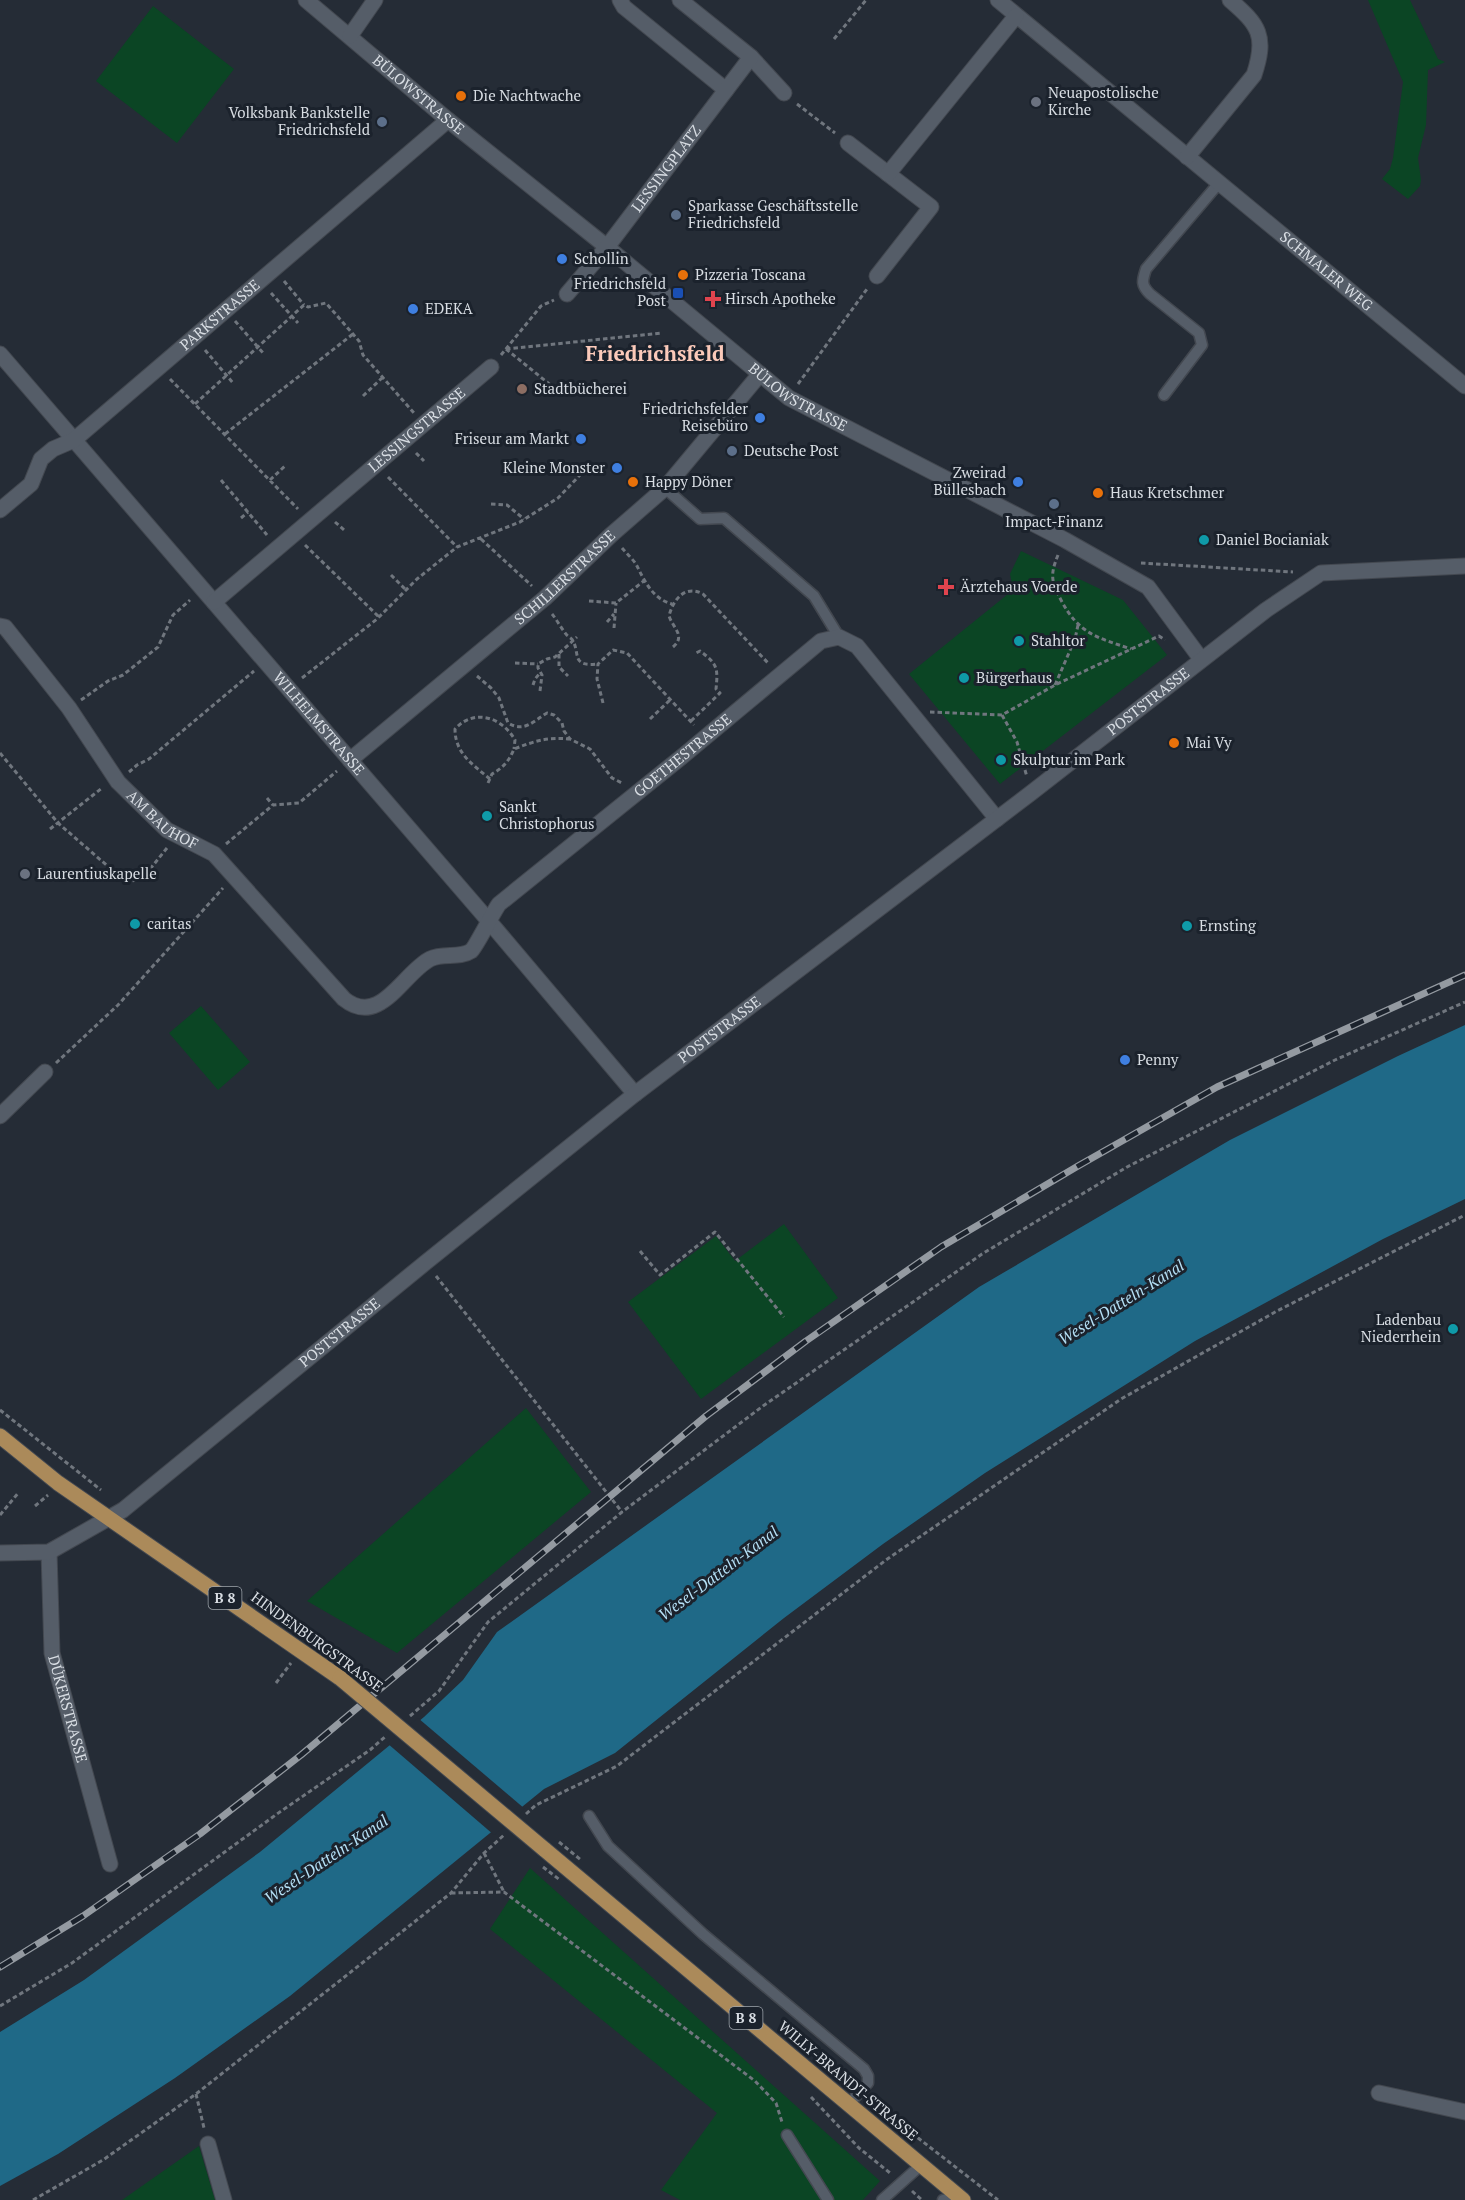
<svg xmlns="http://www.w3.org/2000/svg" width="1465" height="2200" font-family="'PT Serif',serif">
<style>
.green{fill:#0b4524}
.water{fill:#1f6987}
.pier{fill:#252c36}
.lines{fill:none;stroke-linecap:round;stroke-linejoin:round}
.lane-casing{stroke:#434850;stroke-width:13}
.street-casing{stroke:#434850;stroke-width:17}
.primary-casing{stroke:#434850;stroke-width:17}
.path{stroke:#70767e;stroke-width:3;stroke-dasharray:4.5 3;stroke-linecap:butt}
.lane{stroke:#555d68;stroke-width:10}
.street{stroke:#555d68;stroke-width:15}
.primary{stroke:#ab8a5a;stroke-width:15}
.rail-casing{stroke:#949aa1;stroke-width:7}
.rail{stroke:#1b222c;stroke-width:4.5;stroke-dasharray:14;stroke-linecap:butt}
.primary-bridge-casing{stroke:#434850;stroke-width:17;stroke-linecap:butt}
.path-bridge{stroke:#70767e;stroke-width:3;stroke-dasharray:4.5 3;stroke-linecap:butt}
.primary-bridge{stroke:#ab8a5a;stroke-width:15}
.food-dot{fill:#e8710a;stroke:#1b222c;stroke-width:2}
.worship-dot{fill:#6b7280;stroke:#1b222c;stroke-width:2}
.service-dot{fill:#5c6f8a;stroke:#1b222c;stroke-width:2}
.shop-dot{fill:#3f7fe0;stroke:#1b222c;stroke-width:2}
.transit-dot{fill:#1a4fb4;stroke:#1b222c;stroke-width:2}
.health-dot{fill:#e0444e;stroke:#1b222c;stroke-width:2}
.education-dot{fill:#8d6e63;stroke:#1b222c;stroke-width:2}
.culture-dot{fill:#0f9aa8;stroke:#1b222c;stroke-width:2}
.labels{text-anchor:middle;stroke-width:6;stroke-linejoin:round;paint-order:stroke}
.shield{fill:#1b222c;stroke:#9fa5ac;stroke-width:1.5}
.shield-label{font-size:14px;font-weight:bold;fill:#d8dde3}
.poi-label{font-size:15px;fill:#d8dde3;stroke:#1b222c;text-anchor:start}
.street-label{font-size:15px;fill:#d8dde3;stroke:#1b222c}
.water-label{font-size:16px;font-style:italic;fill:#b4dff5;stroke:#1b222c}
.district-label{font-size:21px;font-weight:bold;fill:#fbcaba;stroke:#1b222c}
</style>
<rect width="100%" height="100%" fill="#252c36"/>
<path class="green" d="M1368,0H1410L1438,59L1445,62L1428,70L1426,125L1418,158L1421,180L1420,186L1408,199L1382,179L1390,169L1393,158L1403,82Z
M153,6L234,69L177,143L96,81Z
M1021,551L1123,600L1167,655L1000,784L909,674L1013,590L1010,574Z
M201,1006L250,1062L218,1090L169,1033Z
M784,1224L838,1298L701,1399L628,1302L716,1236L735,1261Z
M526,1408L591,1492L397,1653L307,1601Z
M530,1868L880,2181L863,2200H680L661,2190L717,2113L490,1929Z
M199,2146L215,2200H122Z"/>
<path class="water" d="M1465,1025V1199L1383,1239L1195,1341L985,1473L883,1544L784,1618L615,1753L544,1789L290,1996L175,2078L58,2154L0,2186V2032L84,1980L260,1852L424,1717L463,1680L497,1632L979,1287L1230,1140L1398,1056Z"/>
<path class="pier" d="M418,1718L525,1809L494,1835L387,1743Z"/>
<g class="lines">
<g class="lane-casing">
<path id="lane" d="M1164,395L1202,345L1199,333L1150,294C1141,285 1142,281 1146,269L1219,183
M665,488L700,519L724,518L814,596L839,637
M589,1816L608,1846L703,1934L864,2069L868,2076V2083L848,2105
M787,2135L828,2200
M882,2200L920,2166
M943,2200L958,2196"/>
</g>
<g class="street-casing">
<g id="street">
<path id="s1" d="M306,0L448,120L607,247L789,398L1065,540L1148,587L1201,659"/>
<path d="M620,0L624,7L726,90"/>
<path id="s2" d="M998,0L1465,386"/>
<path d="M350,36L375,0"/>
<path d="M751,57L784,93"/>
<path d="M848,143L931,207L877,276"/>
<path d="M1187,157L1254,75C1267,36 1259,25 1230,0"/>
<path d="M888,174L1016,16"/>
<path id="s3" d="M567,294L607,247L751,57L680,0"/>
<path id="s4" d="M0,354L488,920L635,1094"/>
<path id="s5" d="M0,510L31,484L41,459L53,449L74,440L448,120"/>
<path id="s6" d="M214,602L491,367"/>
<path id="s7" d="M0,626L5,627L69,708L118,782L167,830L214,854L344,999C380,1028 403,973 430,959C443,952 459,959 471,951C476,947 493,912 499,904L684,755L821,641L839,637L857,646L997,819"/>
<path id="s8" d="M350,760L545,598L611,535L665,488L760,374"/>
<path d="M0,1116L45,1072"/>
<path id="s9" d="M49,1552L52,1653L110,1864"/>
<path id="s10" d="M0,1553L49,1552L123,1510L425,1263L635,1094L1031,793L1266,610L1321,573L1465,566"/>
<path d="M1379,2093L1465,2112"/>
<path d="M208,2144L224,2200"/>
</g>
</g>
<g class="primary-casing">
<path id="primary" d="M0,1436L58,1483L340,1678
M544,1849L963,2200"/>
</g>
<path class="path" d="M834,39L866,0
M797,104L835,133
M284,281L304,305
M271,293L298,323
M235,321L264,354
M506,349L662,333
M506,349L553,387L576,386
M205,350L233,383
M501,355L541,306L554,300
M170,379L298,509
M798,384L867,289
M363,396L383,377
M195,404L304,305L308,307L326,303L359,341L363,355L414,413
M225,434L353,334
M416,453L424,461
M388,477L457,547
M221,480L267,535
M270,480L285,466
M491,504L507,505L524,519
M241,518L248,512
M335,522L344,530
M481,539L532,586
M305,545L379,617
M622,548C627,554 634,560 637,566C645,582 653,599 672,604
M1058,555C1050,575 1051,581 1061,600C1079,634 1096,637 1131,649
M1141,563L1293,572
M391,575L406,590
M589,601L616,603L645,580
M552,614C557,620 561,628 566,634C568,637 572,638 573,641C580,653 571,667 597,664
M607,622L614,614
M614,628L616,603
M673,647C686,636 673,628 669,616C673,600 685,584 703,594L768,663
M559,654V667L568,676
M515,663L538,664
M477,676L491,688L499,698L508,723C525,733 533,721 547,713L554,715L562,723L564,731L570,739L590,749L612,778L622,783
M302,678L377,619L417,579L457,547L520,522L558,498L580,475
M533,685L535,679L540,673
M1055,685L1075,639L1078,625
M540,691L542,675L538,668V664L547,659L555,657L577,637
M81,700L108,681L123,675L158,647L173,615L190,600
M603,703L597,679L598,664L613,650L627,653L694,725
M930,712L1002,715L1055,685L1159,636L1165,640
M1002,715L1017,742L1027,777
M650,719L670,700
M691,721L720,693L716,689C718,669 718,664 700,651L696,653
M0,753L58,823L126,882L142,879L167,848
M129,772L137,765L149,759L254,671
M490,779C472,764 455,753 455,729C474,708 502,717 515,740L514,749
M488,783L492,774C503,768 509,761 514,749C535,741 546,737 570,739
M267,798L273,805
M50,829L102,788
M226,844L273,805L299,803L337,771
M56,1063L118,1005L223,888
M640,1251L660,1275L715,1232L784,1317
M436,1276L622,1512
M0,1410L101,1490
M35,1506L48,1495
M0,1515L19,1492
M276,1683L291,1663
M410,1716L439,1691L488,1622L622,1512L763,1406L982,1254L1127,1167L1335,1060L1465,1002
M526,1814L536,1805L617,1766L886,1560L1121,1399L1277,1311L1465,1215
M484,1853L504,1892
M451,1893L504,1892L755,2081L776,2103L782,2122
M0,2006L72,1963L277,1814L370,1750L386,1736
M196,2094L204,2128
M811,2097L859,2148L890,2173
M900,2124L998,2200
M912,2191L922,2200
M33,2200L103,2160L196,2094L451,1893L484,1853L504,1835"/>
<use href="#lane" class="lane"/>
<use href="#street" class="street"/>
<use href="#primary" class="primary"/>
<g class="rail-casing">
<path id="rail" d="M0,1967L83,1916L200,1834L301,1755L706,1416L806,1341L941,1247L1078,1166L1217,1087L1465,975"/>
</g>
<use href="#rail" class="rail"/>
<g class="primary-bridge-casing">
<path id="primary-bridge" d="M340,1678L544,1849"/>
</g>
<path class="path-bridge" d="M559,1842L581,1860
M543,1867L560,1880"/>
<use href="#primary-bridge" class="primary-bridge"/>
</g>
<g class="food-dot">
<circle cx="461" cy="96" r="6"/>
<circle cx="683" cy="275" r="6"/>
<circle cx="633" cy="482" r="6"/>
<circle cx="1098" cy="493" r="6"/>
<circle cx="1174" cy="743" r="6"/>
</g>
<g class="worship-dot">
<circle cx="1036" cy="102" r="6"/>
<circle cx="25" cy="874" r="6"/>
</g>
<g class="service-dot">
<circle cx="382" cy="122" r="6"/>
<circle cx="676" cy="215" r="6"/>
<circle cx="732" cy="451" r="6"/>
<circle cx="1054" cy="504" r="6"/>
</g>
<g class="shop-dot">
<circle cx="562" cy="259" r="6"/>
<circle cx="413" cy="309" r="6"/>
<circle cx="760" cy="418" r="6"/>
<circle cx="581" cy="439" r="6"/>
<circle cx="617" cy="468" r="6"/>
<circle cx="1018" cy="482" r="6"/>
<circle cx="1125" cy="1060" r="6"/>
</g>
<rect class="transit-dot" x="672" y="287" width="12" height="12" rx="3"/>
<g class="health-dot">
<path d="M710 290h6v6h6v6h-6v6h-6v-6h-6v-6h6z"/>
<path d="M943 578h6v6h6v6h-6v6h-6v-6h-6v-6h6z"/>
</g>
<circle class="education-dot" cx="522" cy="389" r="6"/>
<g class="culture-dot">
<circle cx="1204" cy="540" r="6"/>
<circle cx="1019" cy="641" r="6"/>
<circle cx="964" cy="678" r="6"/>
<circle cx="1001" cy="760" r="6"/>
<circle cx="487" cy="816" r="6"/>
<circle cx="135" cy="924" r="6"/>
<circle cx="1187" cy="926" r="6"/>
<circle cx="1453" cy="1329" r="6"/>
</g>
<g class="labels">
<g class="shield">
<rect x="208.5" y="1587" width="33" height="22" rx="4.5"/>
<rect x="729.5" y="2007" width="33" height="22" rx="4.5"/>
</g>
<g class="shield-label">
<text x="225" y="1603">B 8</text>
<text x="746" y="2023">B 8</text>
</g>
<g class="poi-label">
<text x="1048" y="98">Neuapostolische<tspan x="1048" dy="17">Kirche</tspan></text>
<text x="473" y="101">Die Nachtwache</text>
<text x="370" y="118" text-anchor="end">Volksbank Bankstelle<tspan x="370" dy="17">Friedrichsfeld</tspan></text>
<text x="688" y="211">Sparkasse Geschäftsstelle<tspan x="688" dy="17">Friedrichsfeld</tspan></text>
<text x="574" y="264">Schollin</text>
<text x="695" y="280">Pizzeria Toscana</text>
<text x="666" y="289" text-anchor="end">Friedrichsfeld<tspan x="666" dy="17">Post</tspan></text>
<text x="725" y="304">Hirsch Apotheke</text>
<text x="425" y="314">EDEKA</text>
<text x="534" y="394">Stadtbücherei</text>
<text x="748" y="414" text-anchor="end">Friedrichsfelder<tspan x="748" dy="17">Reisebüro</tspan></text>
<text x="569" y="444" text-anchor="end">Friseur am Markt</text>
<text x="744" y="456">Deutsche Post</text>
<text x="605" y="473" text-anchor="end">Kleine Monster</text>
<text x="1006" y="478" text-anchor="end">Zweirad<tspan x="1006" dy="17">Büllesbach</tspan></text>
<text x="645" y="487">Happy Döner</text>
<text x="1110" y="498">Haus Kretschmer</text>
<text x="1054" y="527" text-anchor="middle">Impact-Finanz</text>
<text x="1216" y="545">Daniel Bocianiak</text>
<text x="960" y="592">Ärztehaus Voerde</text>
<text x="1031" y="646">Stahltor</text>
<text x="976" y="683">Bürgerhaus</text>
<text x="1186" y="748">Mai Vy</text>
<text x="1013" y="765">Skulptur im Park</text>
<text x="499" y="812">Sankt<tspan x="499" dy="17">Christophorus</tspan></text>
<text x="37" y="879">Laurentiuskapelle</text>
<text x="147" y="929">caritas</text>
<text x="1199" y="931">Ernsting</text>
<text x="1137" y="1065">Penny</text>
<text x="1441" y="1325" text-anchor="end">Ladenbau<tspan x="1441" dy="17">Niederrhein</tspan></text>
</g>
<g class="street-label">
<text dy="5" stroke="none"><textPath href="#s1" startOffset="147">BÜLOWSTRASSE</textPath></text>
<text dy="5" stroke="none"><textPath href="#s3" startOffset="160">LESSINGPLATZ</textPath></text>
<text dy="5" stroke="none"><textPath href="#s2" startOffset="426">SCHMALER WEG</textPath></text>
<text dy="5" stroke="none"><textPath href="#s5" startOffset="298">PARKSTRASSE</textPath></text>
<text dy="5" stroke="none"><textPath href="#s1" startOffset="633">BÜLOWSTRASSE</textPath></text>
<text dy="5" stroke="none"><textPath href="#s6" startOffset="266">LESSINGSTRASSE</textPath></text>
<text dy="5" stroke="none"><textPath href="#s8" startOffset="282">SCHILLERSTRASSE</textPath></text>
<text dy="5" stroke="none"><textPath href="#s10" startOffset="1440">POSTSTRASSE</textPath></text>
<text dy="5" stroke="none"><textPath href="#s4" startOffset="488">WILHELMSTRASSE</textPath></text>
<text dy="5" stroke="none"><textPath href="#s7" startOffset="952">GOETHESTRASSE</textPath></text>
<text dy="5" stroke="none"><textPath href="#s7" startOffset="256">AM BAUHOF</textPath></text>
<text dy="5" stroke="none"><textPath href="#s10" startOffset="900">POSTSTRASSE</textPath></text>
<text dy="5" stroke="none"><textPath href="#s10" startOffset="414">POSTSTRASSE</textPath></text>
<text transform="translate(317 1642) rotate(36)" y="5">HINDENBURGSTRASSE</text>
<text dy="5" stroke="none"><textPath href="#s9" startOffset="159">DÜKERSTRASSE</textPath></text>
<text transform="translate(848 2081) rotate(40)" y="5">WILLY-BRANDT-STRASSE</text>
</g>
<g class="water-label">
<text transform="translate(1121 1302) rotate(-32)" y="6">Wesel-Datteln-Kanal</text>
<text transform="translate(718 1573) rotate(-37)" y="6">Wesel-Datteln-Kanal</text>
<text transform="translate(326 1859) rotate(-34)" y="6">Wesel-Datteln-Kanal</text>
</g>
<g class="district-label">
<text x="655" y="361">Friedrichsfeld</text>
</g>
</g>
</svg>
